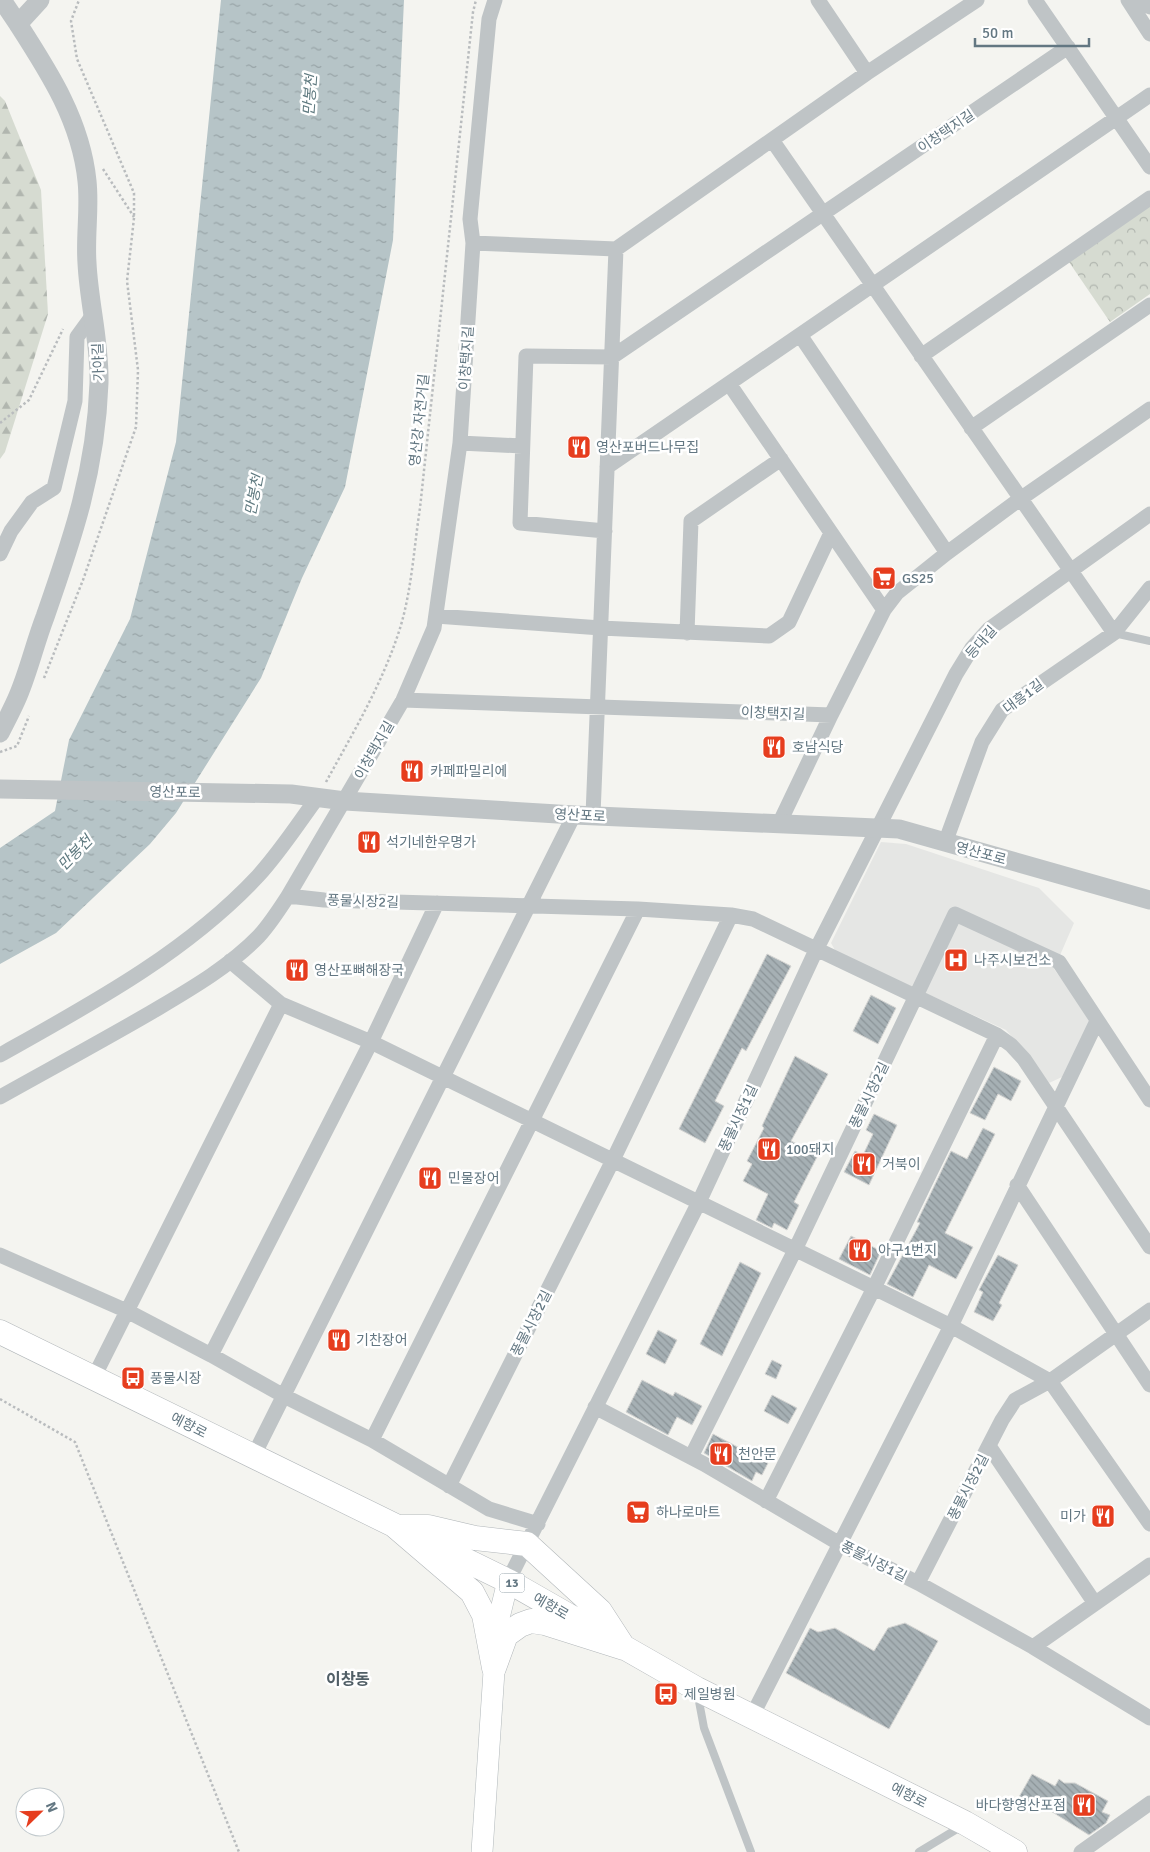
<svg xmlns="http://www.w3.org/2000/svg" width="1150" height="1852" font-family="Signika,'Noto Sans KR',sans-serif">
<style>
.built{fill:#e5e6e4}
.forest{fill:url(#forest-firs)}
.park{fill:url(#park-crowns)}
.water{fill:url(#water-ripples)}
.building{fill:url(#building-back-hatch);stroke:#d5d5d3}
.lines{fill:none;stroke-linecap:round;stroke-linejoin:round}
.secondary-casing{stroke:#b1b8bb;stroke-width:22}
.primary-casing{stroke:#b2b7ba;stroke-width:25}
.path{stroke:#b9bcbe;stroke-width:2.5;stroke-dasharray:2.5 2.5;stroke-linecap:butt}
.service{stroke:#bfc4c6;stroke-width:8}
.minor{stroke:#bfc4c6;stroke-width:15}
.tertiary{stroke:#bfc4c6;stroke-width:19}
.secondary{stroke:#fff;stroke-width:21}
.primary{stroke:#fff;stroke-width:24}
.labels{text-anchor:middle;stroke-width:5;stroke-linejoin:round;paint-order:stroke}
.shield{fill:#fff;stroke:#92a0a8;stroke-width:1}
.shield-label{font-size:12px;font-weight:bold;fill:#637782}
.street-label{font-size:14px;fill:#637782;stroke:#fff}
.poi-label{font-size:14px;fill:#637782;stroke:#fff;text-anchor:start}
.water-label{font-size:15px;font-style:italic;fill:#5e797f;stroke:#fff}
.quarter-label{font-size:16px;font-weight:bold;fill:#515f67;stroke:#fff}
</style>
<defs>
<pattern id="forest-firs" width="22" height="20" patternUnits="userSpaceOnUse" patternTransform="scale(1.25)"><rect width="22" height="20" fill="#d6dbd1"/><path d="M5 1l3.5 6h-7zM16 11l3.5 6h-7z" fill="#b1b6af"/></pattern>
<pattern id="park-crowns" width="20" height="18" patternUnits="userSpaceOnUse" patternTransform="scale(1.25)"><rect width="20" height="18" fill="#d6dbd1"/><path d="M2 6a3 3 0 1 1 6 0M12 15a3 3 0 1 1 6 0" fill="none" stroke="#b1b6af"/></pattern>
<pattern id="water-ripples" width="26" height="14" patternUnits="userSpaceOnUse" patternTransform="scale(1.25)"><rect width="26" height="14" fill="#b6c4c7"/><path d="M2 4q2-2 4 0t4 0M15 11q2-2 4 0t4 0" fill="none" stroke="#98a4a7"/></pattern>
<pattern id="building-back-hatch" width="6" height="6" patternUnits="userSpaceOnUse" patternTransform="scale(1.25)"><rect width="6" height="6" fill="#a6b0b4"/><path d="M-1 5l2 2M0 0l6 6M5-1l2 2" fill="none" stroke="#8b9498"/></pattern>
</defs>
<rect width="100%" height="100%" fill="#f4f4f0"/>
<path class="built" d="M881,842L906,844L1039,888L1074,923L1054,969L1091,1020L1062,1077L1049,1083L1027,1053L1006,1030L836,952L831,943Z"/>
<path class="forest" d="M0,96L5,101L41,190L48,314L5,452L0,459Z"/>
<path class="park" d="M1150,206V294L1110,322L1069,262Z"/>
<path class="water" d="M221,0H404L393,240L345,487L302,578L261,678L176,813L150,844L56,933L0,964V848L55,811L69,740L130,619L176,442Z"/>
<path class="building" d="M767,954L791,966L746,1051L742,1048L715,1101L724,1106L705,1143L679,1129Z
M871,995L896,1008L878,1044L853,1031Z
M795,1056L828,1074L791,1141L818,1155L794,1202L799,1205L787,1230L774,1223L772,1228L756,1220L768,1194L743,1181L752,1164L747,1161L764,1128L762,1126Z
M994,1067L1021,1081L1011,1101L998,1094L985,1120L970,1113Z
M874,1114L897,1125L869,1185L844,1172L855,1151L863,1155L873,1134L866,1130Z
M983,1128L995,1134L945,1233L973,1247L956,1279L929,1265L913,1297L887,1284L920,1223L917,1222L951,1151L967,1159Z
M851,1236L881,1251L870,1275L839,1259Z
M998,1255L1018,1265L999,1303L1002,1305L993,1321L974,1312L983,1292L979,1290Z
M740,1262L761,1273L722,1356L700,1344Z
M658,1330L677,1340L665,1364L646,1354Z
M772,1360L782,1365L776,1379L765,1374Z
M642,1380L673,1396L675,1392L702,1406L692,1425L677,1417L668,1435L626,1412Z
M772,1395L797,1408L788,1424L764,1411Z
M713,1434L768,1463L762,1475L756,1472L752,1481L704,1453Z
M905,1623L938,1641L889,1729L786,1673L810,1628L818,1632L835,1628L874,1651L888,1628Z
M1032,1774L1055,1786L1059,1779L1064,1783H1075L1108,1801L1102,1812L1110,1815L1106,1823L1089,1835L1046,1808L1045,1811L1019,1797Z"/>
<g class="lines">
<g class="secondary-casing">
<path id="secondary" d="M482,1852L497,1626L508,1581"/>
</g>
<g class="primary-casing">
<path id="primary" d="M0,1332L508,1581L697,1689L965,1823L1015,1852
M396,1527H428L475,1538L527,1544L600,1611L624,1648L545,1623L531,1621L520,1625L506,1635L494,1668L484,1615L472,1592Z"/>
</g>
<path class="path" d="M103,169L134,217
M0,423L29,400L63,329
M44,678L83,580L136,427L138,370L127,281L134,218V193L77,59L71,21L79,0
M0,752L17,746L29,716
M326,782C354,731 384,681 401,625C412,587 414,547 420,508L473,12L476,0
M0,1399L75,1442L239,1852"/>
<path class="service" d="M1114,633L1150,641
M698,1696L704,1728L751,1852
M919,1852L962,1826"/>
<path class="minor" d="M818,0L867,73
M1035,0L1150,167
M1128,0L1150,34
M1134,0L1150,7
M772,140L1114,633
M473,243L470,219L489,19L495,0
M800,335L947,553
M921,356L1150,198
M730,385L884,610
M971,428L1150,305
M460,443L522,446
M607,467L1150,95
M605,531L520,523L526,356L612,357L1068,47
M0,554L11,531L32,502L54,488L75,401L77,337L93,315
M436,616L601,628L769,636L789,622L831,533
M687,633L691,521L781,459
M403,700L831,715
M593,815L616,249
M779,824L831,715L884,610L897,593L947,553L1020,499L1150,409
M945,843L982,742L1002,710L1114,633L1150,588
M288,896L403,700L434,628L460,443L473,243L616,249L867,73L977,0
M230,961L281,1004L371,1042L874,1288L951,1326L1050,1381L1150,1524
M0,1055C91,1004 186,953 258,876C280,852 298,824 317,798
M0,1097C50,1069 100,1042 150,1013C187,991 228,968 259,936C270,924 279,910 288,896L324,900L638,909L731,915L753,919L997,1035L1011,1045L1024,1059L1150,1247
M1017,1185L1150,1385
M0,1255L127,1311L211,1355L284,1396L372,1440L489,1509L538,1524
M211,1355L371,1042L437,903
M94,1377L281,1004
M595,1407L704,1464L840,1544L918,1583L1033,1647L1150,1718
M372,1440L638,909
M989,1446L1094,1602
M253,1457L574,815
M691,1457L795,1250L955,914L1059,962L1150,1100
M449,1486L613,1160L731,915
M766,1501L874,1288L997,1035
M508,1581L699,1202L817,948L956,674L972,648L989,629L1150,514
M918,1583L1002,1420L1015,1400L1050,1381L1150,1310
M1033,1647L1150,1565
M752,1716L951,1326L1097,1021
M1081,1852L1150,1803"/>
<path class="tertiary" d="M2,0L18,24
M0,733C6,721 13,708 18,696C29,670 35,643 45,617C73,537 96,470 99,383C100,342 89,304 87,263C85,236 90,208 87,181C81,121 49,72 18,24L40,0
M0,789L291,794L345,801L574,815L899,829L1150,900"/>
<use href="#secondary" class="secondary"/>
<use href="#primary" class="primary"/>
</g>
<defs>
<g id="restaurant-square" transform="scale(1.25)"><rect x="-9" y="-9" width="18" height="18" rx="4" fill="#e63d1e" stroke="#fff"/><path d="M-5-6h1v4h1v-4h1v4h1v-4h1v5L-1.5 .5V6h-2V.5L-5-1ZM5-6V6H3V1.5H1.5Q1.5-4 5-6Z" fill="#fff"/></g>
<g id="supermarket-square" transform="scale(1.25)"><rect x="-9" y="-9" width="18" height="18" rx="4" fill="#e63d1e" stroke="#fff"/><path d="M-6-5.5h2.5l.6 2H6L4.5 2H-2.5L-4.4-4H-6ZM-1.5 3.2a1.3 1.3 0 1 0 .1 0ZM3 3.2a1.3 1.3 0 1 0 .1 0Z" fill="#fff"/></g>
<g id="hospital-square" transform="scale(1.25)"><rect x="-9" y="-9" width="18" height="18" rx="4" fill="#e63d1e" stroke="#fff"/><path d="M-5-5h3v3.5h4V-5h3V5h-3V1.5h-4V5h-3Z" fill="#fff"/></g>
<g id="bus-square" transform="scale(1.25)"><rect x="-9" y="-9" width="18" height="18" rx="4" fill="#e63d1e" stroke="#fff"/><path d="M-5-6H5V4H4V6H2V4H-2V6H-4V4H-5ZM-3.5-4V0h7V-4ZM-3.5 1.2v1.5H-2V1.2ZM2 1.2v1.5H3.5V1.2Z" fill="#fff"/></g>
</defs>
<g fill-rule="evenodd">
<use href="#restaurant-square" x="579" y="447"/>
<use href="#supermarket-square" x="884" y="578"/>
<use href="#restaurant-square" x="774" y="747"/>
<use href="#restaurant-square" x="412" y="771"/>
<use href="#restaurant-square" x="369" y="842"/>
<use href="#hospital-square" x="956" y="960"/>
<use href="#restaurant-square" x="297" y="970"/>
<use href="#restaurant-square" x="769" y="1149"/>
<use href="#restaurant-square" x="864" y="1164"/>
<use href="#restaurant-square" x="430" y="1178"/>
<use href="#restaurant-square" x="860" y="1250"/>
<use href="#restaurant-square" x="339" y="1340"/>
<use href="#bus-square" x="133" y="1378"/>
<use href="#restaurant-square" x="721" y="1454"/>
<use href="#supermarket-square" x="638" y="1512"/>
<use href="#restaurant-square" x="1103" y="1516"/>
<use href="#bus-square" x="666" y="1694"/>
<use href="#restaurant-square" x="1084" y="1805"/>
</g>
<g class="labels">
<rect class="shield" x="499.5" y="1573.5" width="25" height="19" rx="4"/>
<g class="shield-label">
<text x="512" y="1587">13</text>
</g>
<g class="street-label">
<text transform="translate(946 131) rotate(-34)" y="5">이창택지길</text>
<text transform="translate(466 358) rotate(-86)" y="5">이창택지길</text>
<text transform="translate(98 362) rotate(-92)" y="5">가야길</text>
<text transform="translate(419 420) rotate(-84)" y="5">영산강 자전거길</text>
<text transform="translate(981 642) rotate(-49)" y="5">등대길</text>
<text transform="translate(1023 696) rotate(-37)" y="5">대흥1길</text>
<text transform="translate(773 713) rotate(2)" y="5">이창택지길</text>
<text transform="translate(374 750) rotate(-60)" y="5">이창택지길</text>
<text transform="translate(175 792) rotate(1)" y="5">영산포로</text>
<text transform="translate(580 815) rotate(3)" y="5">영산포로</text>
<text transform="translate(981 853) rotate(15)" y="5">영산포로</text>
<text transform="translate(363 901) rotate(2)" y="5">풍물시장2길</text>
<text transform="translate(869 1095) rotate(-64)" y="5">풍물시장2길</text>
<text transform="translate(738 1118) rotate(-65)" y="5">풍물시장1길</text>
<text transform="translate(531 1323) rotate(-63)" y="5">풍물시장2길</text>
<text transform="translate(189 1425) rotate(27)" y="5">예향로</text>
<text transform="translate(968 1487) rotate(-63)" y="5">풍물시장2길</text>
<text transform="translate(874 1561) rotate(27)" y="5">풍물시장1길</text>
<text transform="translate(551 1606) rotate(30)" y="5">예향로</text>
<text transform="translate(909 1795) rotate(27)" y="5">예향로</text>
</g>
<g class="poi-label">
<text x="596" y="452">영산포버드나무집</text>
<text x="902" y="583">GS25</text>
<text x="792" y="752">호남식당</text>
<text x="430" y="776">카페파밀리에</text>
<text x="386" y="847">석기네한우명가</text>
<text x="974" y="965">나주시보건소</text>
<text x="314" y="975">영산포뼈해장국</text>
<text x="786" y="1154">100돼지</text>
<text x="882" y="1169">거북이</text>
<text x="448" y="1183">민물장어</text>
<text x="878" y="1255">아구1번지</text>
<text x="356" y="1345">기찬장어</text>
<text x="150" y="1383">풍물시장</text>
<text x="738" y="1459">천안문</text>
<text x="656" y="1517">하나로마트</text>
<text x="1086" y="1521" text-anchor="end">미가</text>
<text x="684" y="1699">제일병원</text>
<text x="1066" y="1810" text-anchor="end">바다향영산포점</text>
</g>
<g class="water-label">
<text transform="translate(310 95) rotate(-86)" y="5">만봉천</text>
<text transform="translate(254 495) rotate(-79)" y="5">만봉천</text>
<text transform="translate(75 853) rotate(-46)" y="5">만봉천</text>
</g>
<g class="quarter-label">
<text x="348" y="1685">이창동</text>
</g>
</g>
<g transform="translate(40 1812) rotate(67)"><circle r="24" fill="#ffffff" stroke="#c1c9cd"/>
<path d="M0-4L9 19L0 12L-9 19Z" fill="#e63d1e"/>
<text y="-8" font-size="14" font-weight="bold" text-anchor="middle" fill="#637782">N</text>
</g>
<path d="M975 38v8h114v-8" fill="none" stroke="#637782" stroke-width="2.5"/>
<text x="982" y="38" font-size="15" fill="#637782" stroke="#ffffff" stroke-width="4" paint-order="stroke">50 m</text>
</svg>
